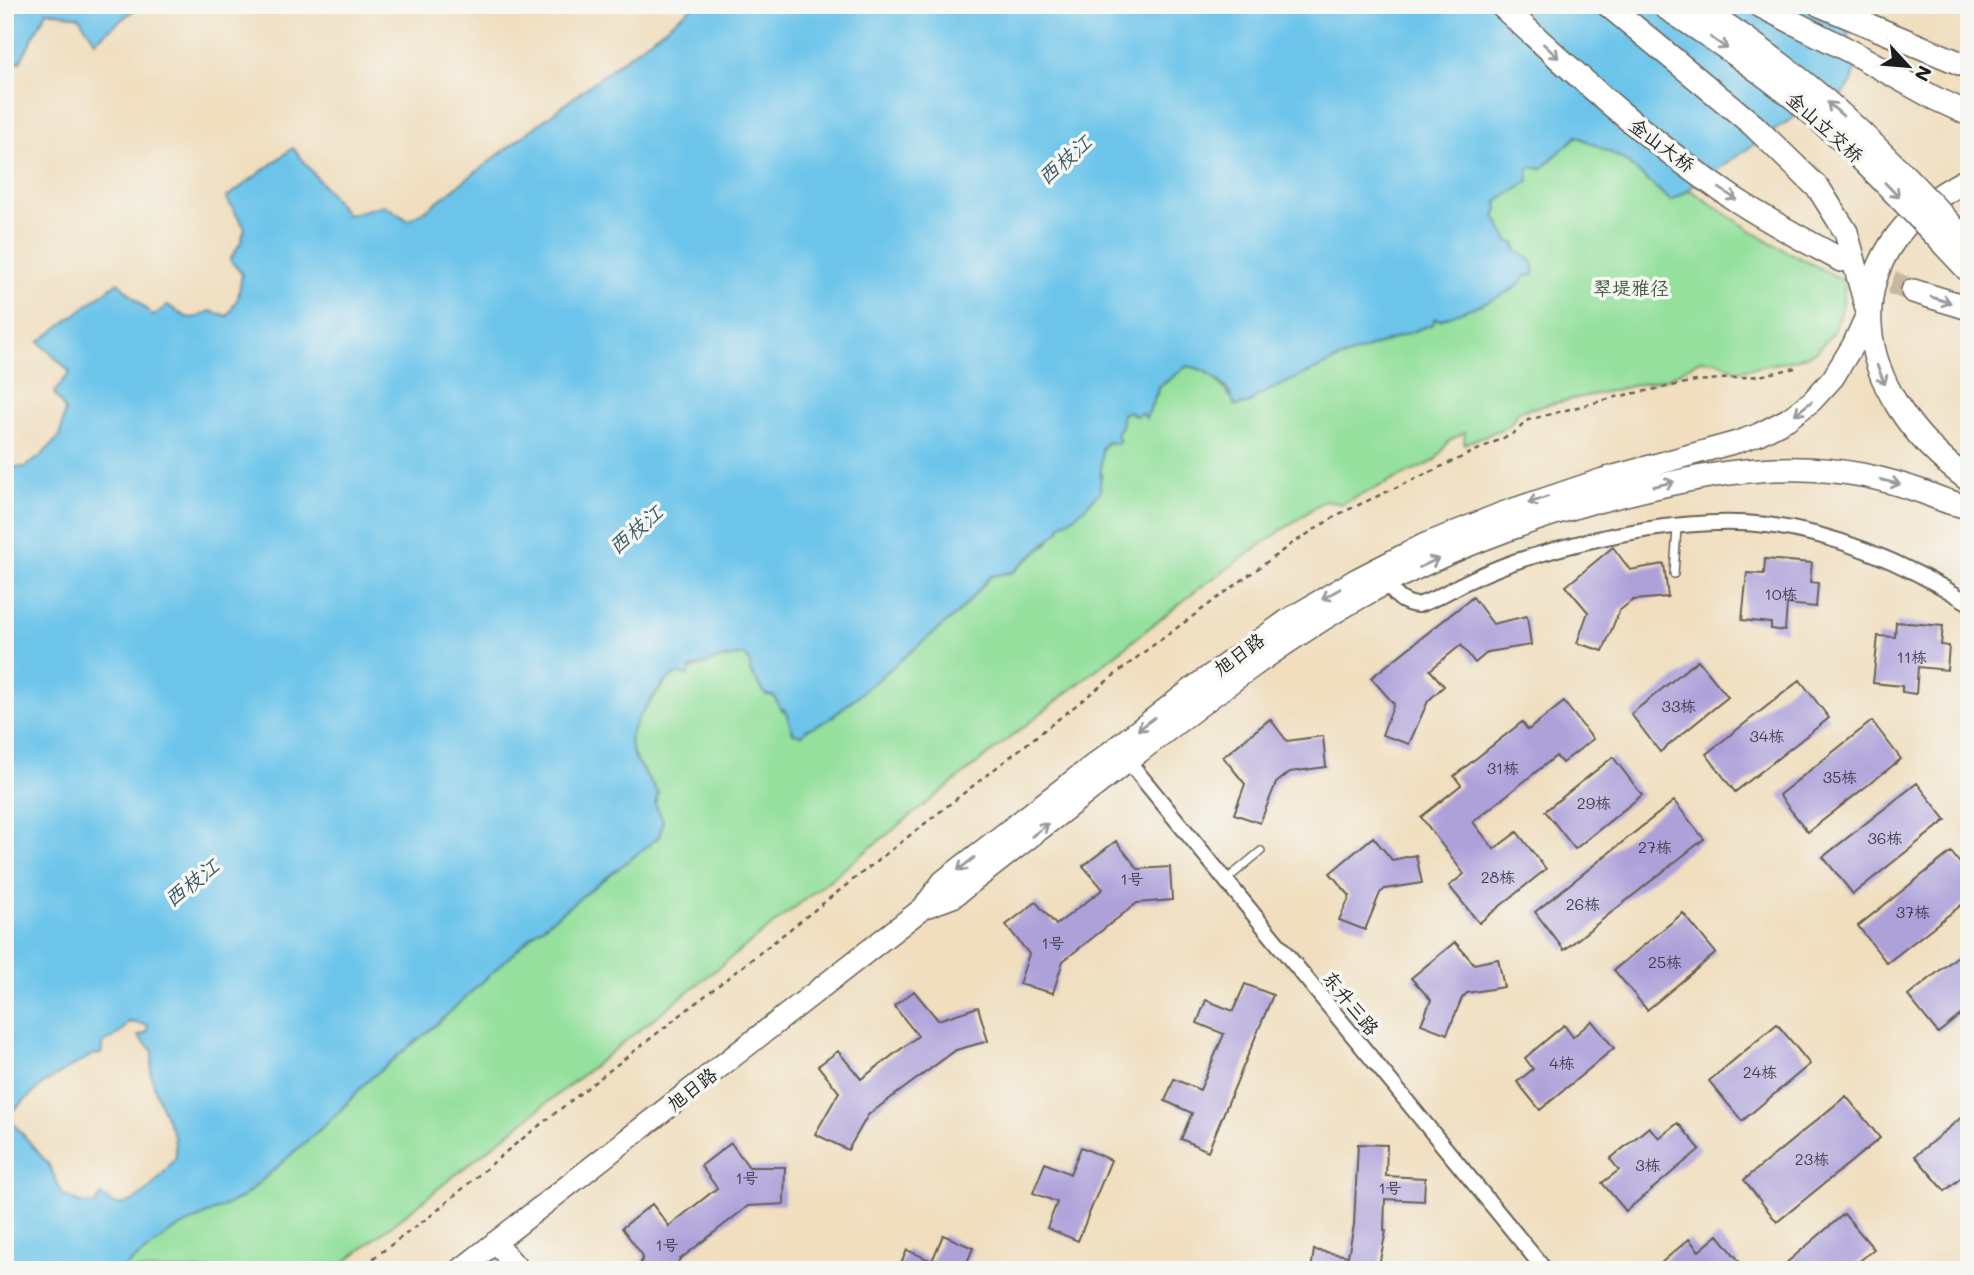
<svg xmlns="http://www.w3.org/2000/svg" width="1974" height="1275" font-family="Mali,'LXGW WenKai TC',sans-serif">
<style>
.green{fill:#94e09c;stroke:#587e5c;stroke-width:2}
.water{fill:#6cc4ea;stroke:#447083;stroke-width:2;fill-rule:evenodd}
.building{fill:#aea1da}
.lines{fill:none;stroke-linecap:round;stroke-linejoin:round}
.primary-tunnel{stroke:#c6b79e;stroke-width:23;stroke-dasharray:23 11;stroke-linecap:butt}
.lane-casing{stroke:#666055;stroke-width:10}
.street-casing{stroke:#666055;stroke-width:18}
.secondary-casing{stroke:#666055;stroke-width:24}
.primary-casing{stroke:#666055;stroke-width:26}
.path{stroke:#666055;stroke-width:2.5;stroke-dasharray:5 5;stroke-linecap:butt}
.lane{stroke:#fff;stroke-width:7}
.street{stroke:#fff;stroke-width:14}
.secondary{stroke:#fff;stroke-width:21}
.primary{stroke:#fff;stroke-width:23}
.primary-bridge-casing{stroke:#666055;stroke-width:26;stroke-linecap:butt}
.primary-bridge{stroke:#fff;stroke-width:23}
.oneway{stroke:#999}
.labels{text-anchor:middle;stroke-width:7;stroke-linejoin:round;paint-order:stroke}
.number-label{font-size:16px;fill:#403d4c}
.street-label{font-size:19px;fill:#1c1c1c;stroke:#f6f6f2}
.park-label{font-size:19px;fill:#405742;stroke:#f6f6f2}
.water-label{font-size:21px;font-style:italic;fill:#385764;stroke:#f6f6f2}
</style>
<rect width="100%" height="100%" fill="#f6f6f2"/>
<filter id="ink" filterUnits="userSpaceOnUse"><feTurbulence type="fractalNoise" baseFrequency=".0143" numOctaves="2"/><feDisplacementMap in="SourceGraphic" scale="14" xChannelSelector="R" yChannelSelector="G"/><feConvolveMatrix kernelMatrix="1 2 1 2 8 2 1 2 1" color-interpolation-filters="sRGB"/></filter>
<filter id="wash" filterUnits="userSpaceOnUse"><feTurbulence type="fractalNoise" baseFrequency=".00686" numOctaves="4" result="noise"/><feDisplacementMap in="SourceGraphic" scale="28" xChannelSelector="R" yChannelSelector="G"/><feGaussianBlur stdDeviation="1.57" result="paint"/><feColorMatrix in="noise" values="0 0 0 0 0 0 0 0 0 0 0 0 0 0 0 0 0 1.4 0 .05"/><feComposite in="paint" operator="in"/></filter>
<g filter="url(#wash)">
<rect width="100%" height="100%" fill="#f0debe"/>
<path class="green" d="M1577,136L1623,159L1671,201L1690,190L1770,243L1845,281L1842,310L1832,334L1816,352L1795,360L1737,371L1717,361L1700,360L1668,378L1519,411L1509,426L1464,444L1465,432L1449,441L1435,461L1341,504L1325,500L1201,587L335,1270H121L172,1231L243,1197L336,1115L366,1082L438,1023L537,931L659,837L663,820L655,804L658,793L638,763L630,747L629,736L633,724L670,677L720,659L745,655L750,663L751,672L766,695H775L780,708L807,729L827,721L959,612L991,576L1013,572L1047,544L1060,524L1087,504L1102,475C1097,465 1100,449 1107,442L1117,444L1119,441L1116,434L1122,424V414L1128,411L1141,413L1146,418L1160,387L1187,366C1210,368 1219,383 1233,400L1235,406L1250,403L1256,396L1341,358L1433,324L1435,318L1440,320L1514,289L1520,283L1516,244L1508,241L1495,216L1498,209L1497,202L1528,181V171L1532,166L1541,169Z"/>
<path class="water" d="M5,5H140L95,41L79,17L47,11L20,62L5,63Z
M695,5H1843L1855,72L1851,84L1842,95L1816,105L1787,122L1671,201L1623,159L1577,136L1541,169L1531,167L1528,171L1529,181L1497,202L1498,209L1495,216L1508,241L1516,244L1515,250C1524,257 1538,260 1534,275L1526,276C1515,296 1462,310 1440,320L1435,318L1433,324L1341,358L1257,396L1250,403L1235,406C1230,386 1207,368 1187,366L1159,387L1146,418L1141,413L1136,416L1128,411L1122,414V424L1116,434L1120,441L1117,444L1107,442L1102,448L1100,491C1090,502 1075,520 1061,524L1060,530L1013,572L991,576L959,612L827,721L807,729L802,735L793,733L785,710L780,708L774,696L766,695L750,671V663L745,655L720,659L690,668L688,676L680,673C668,676 659,688 652,698C618,745 627,747 658,793L655,804L663,820L659,837L537,931L438,1023L366,1082L336,1115L243,1197L172,1231L121,1270H5V465L13,467H25L41,456L60,436L65,410L54,393L70,372L39,342L118,282L153,316L168,305C186,318 190,323 210,311L228,316L238,298L242,274L230,260L241,242L245,228L226,198L293,148L347,215L384,205L408,220L426,210ZM129,1022L148,1025L147,1032L138,1036L153,1051L151,1074L156,1093L174,1136L176,1157C165,1172 137,1209 115,1204C109,1203 105,1198 101,1195L95,1205L80,1203L63,1195L49,1165L7,1116L43,1084L92,1055L101,1054L103,1044L121,1032Z"/>
<g id="blocks">
<path class="building" d="M1613,547L1630,570L1664,564L1668,597L1633,600L1619,611L1603,651L1577,643L1588,612L1566,586Z
M1765,559L1812,563L1810,582L1818,583L1816,607L1787,604L1785,631L1771,629V623L1742,620L1747,573L1764,574Z
M1473,597L1493,624L1527,616L1531,645L1488,652L1475,663L1461,645L1430,670L1444,686L1428,701L1409,744L1382,735L1394,704L1371,678Z
M1896,622L1943,626L1941,645L1949,646L1947,670L1918,667L1916,694L1902,692V686L1873,683L1878,636L1895,637Z
M1698,660L1728,697L1660,752L1631,714Z
M1800,680L1829,718L1735,792L1706,754Z
M1564,702L1593,739L1562,763L1556,756L1473,822L1494,849L1517,832L1546,869L1479,923L1449,886L1464,874L1421,817L1461,785L1454,776L1522,722L1528,730Z
M1270,719L1287,741L1323,736L1326,767L1290,772L1276,783L1260,823L1234,814L1245,784L1223,757Z
M1872,721L1901,759L1808,832L1779,795Z
M1613,757L1642,795L1575,849L1545,811Z
M1917,783L1946,820L1853,894L1823,857Z
M1674,801L1704,839L1564,950L1535,912Z
M1373,837L1392,860L1416,855L1422,883L1385,889L1380,893L1365,930L1339,920L1350,896L1330,873Z
M1116,841L1138,869L1170,867L1172,900L1137,903L1063,961L1053,993L1019,984L1029,954L1006,925L1036,902L1056,925L1103,889L1083,866Z
M1951,852L1969,875V899L1887,963L1858,926Z
M1683,913L1716,953L1647,1010L1614,970Z
M1455,942L1474,964L1498,959L1504,987L1467,993L1462,998L1447,1034L1421,1024L1431,1000L1411,978Z
M1969,947V1008L1938,1033L1908,996Z
M1245,984L1273,995L1208,1151L1181,1139L1192,1113L1165,1101L1174,1079L1200,1090L1224,1034L1197,1023L1206,1000L1233,1011Z
M914,991L938,1020L978,1007L988,1041L956,1050L868,1115L848,1150L815,1134L839,1092L818,1066L838,1051L861,1079L918,1036L894,1006Z
M1592,1021L1614,1048L1540,1110L1517,1082L1533,1069L1525,1058L1564,1025L1573,1037Z
M1777,1024L1810,1064L1742,1121L1709,1081Z
M1846,1096L1880,1138L1777,1222L1744,1180Z
M1969,1111V1171L1945,1191L1915,1156Z
M1678,1123L1700,1149L1626,1211L1602,1183L1619,1170L1610,1159L1649,1127L1659,1138Z
M731,1143L749,1167H785L784,1204L748,1206L679,1260L676,1270H639L643,1256L622,1228L652,1204L669,1226L717,1188L701,1166Z
M1358,1144L1387,1145L1386,1176L1425,1178L1424,1201L1385,1199L1384,1230L1386,1231L1378,1270H1311L1314,1250L1348,1256L1354,1225Z
M1081,1147L1111,1160L1078,1241L1047,1228L1057,1202L1033,1193L1045,1163L1070,1174Z
M1844,1214L1874,1249L1849,1270H1778Z
M943,1235L973,1248L964,1270H898L907,1250L932,1261Z
M1718,1235L1740,1262L1730,1270H1653L1689,1239L1699,1251Z"/>
</g>
</g>
<g filter="url(#ink)">
<use href="#blocks" fill-opacity="0" stroke="#666055" stroke-width="2"/>
<g class="lines">
<path class="primary-tunnel" d="M1860,270L1913,291"/>
<g class="lane-casing">
<path id="lane" d="M1674,574L1677,527
M1226,880L1261,851"/>
</g>
<g class="street-casing">
<path id="street" d="M1389,583C1394,596 1403,604 1418,605C1435,600 1450,590 1466,582C1487,572 1508,563 1530,557C1601,535 1693,516 1767,525C1839,534 1907,564 1969,603
M1128,761L1545,1270"/>
</g>
<g class="secondary-casing">
<path id="secondary" d="M923,908L953,897C1013,851 1073,804 1133,757C1207,700 1281,642 1363,596C1437,555 1517,524 1598,501
M495,1242L519,1270
M460,1270L923,908L943,881L1198,684L1289,619L1355,580L1423,545L1502,513L1603,479L1737,442L1757,435L1788,419L1812,401L1833,378L1853,345L1868,312"/>
</g>
<g class="primary-casing">
<path id="primary" d="M1501,5C1574,73 1647,140 1730,196C1766,220 1804,240 1841,260
M1608,5L1753,125L1819,189L1846,232L1868,312
M1759,5L1850,51L1934,98L1969,114
M1820,5L1969,67
M1969,179C1823,252 1851,395 1969,480
M1913,291L1969,308
M1598,501C1685,478 1772,458 1862,475C1882,479 1903,485 1923,492C1939,498 1952,505 1969,506"/>
</g>
<path class="path" d="M357,1270L433,1214L508,1150L1144,652L1290,545L1339,514L1514,433L1528,420L1616,397L1696,381L1759,376L1795,368"/>
<use href="#lane" class="lane"/>
<use href="#street" class="street"/>
<use href="#secondary" class="secondary"/>
<use href="#primary" class="primary"/>
<g class="primary-bridge-casing">
<path id="primary-bridge" d="M1662,5C1711,37 1761,70 1806,108C1864,158 1916,215 1969,271
M1696,5C1748,39 1799,75 1845,118C1889,158 1929,201 1969,244"/>
</g>
<use href="#primary-bridge" class="primary-bridge"/>
</g>
<defs><path id="oneway-shaft" d="M-6 0H5M1.5-3L5.5 0L1.5 3" fill="none" stroke-width="1.6" stroke-linecap="round" stroke-linejoin="round" transform="scale(1.75)"/></defs>
<g class="oneway">
<use href="#oneway-shaft" transform="translate(1719 43) rotate(34)"/>
<use href="#oneway-shaft" transform="translate(1551 51) rotate(43)"/>
<use href="#oneway-shaft" transform="translate(1835 109) rotate(-139)"/>
<use href="#oneway-shaft" transform="translate(1892 190) rotate(46)"/>
<use href="#oneway-shaft" transform="translate(1728 194) rotate(34)"/>
<use href="#oneway-shaft" transform="translate(1941 300) rotate(17)"/>
<use href="#oneway-shaft" transform="translate(1881 375) rotate(68)"/>
<use href="#oneway-shaft" transform="translate(1803 408) rotate(143)"/>
<use href="#oneway-shaft" transform="translate(1890 482) rotate(14)"/>
<use href="#oneway-shaft" transform="translate(1664 484) rotate(-13)"/>
<use href="#oneway-shaft" transform="translate(1538 500) rotate(161)"/>
<use href="#oneway-shaft" transform="translate(1429 563) rotate(-25)"/>
<use href="#oneway-shaft" transform="translate(1331 594) rotate(150)"/>
<use href="#oneway-shaft" transform="translate(1146 724) rotate(142)"/>
<use href="#oneway-shaft" transform="translate(1040 830) rotate(-38)"/>
<use href="#oneway-shaft" transform="translate(966 864) rotate(142)"/>
</g>
</g>
<g class="labels">
<g class="number-label">
<text x="1781" y="600">10栋</text>
<text x="1912" y="663">11栋</text>
<text x="1679" y="712">33栋</text>
<text x="1767" y="742">34栋</text>
<text x="1503" y="774">31栋</text>
<text x="1840" y="783">35栋</text>
<text x="1594" y="809">29栋</text>
<text x="1885" y="844">36栋</text>
<text x="1655" y="853">27栋</text>
<text x="1498" y="883">28栋</text>
<text x="1132" y="885">1号</text>
<text x="1583" y="910">26栋</text>
<text x="1913" y="918">37栋</text>
<text x="1053" y="949">1号</text>
<text x="1665" y="968">25栋</text>
<text x="1562" y="1069">4栋</text>
<text x="1760" y="1078">24栋</text>
<text x="1812" y="1165">23栋</text>
<text x="1648" y="1171">3栋</text>
<text x="747" y="1184">1号</text>
<text x="1390" y="1194">1号</text>
<text x="667" y="1251">1号</text>
</g>
<g class="street-label">
<text transform="translate(1825 127) rotate(42)" y="7">金山立交桥</text>
<text transform="translate(1662 145) rotate(37)" y="7">金山大桥</text>
<text transform="translate(1239 654) rotate(-36)" y="7">旭日路</text>
<text transform="translate(1351 1003) rotate(51)" y="7">东升三路</text>
<text transform="translate(692 1089) rotate(-38)" y="7">旭日路</text>
</g>
<g class="park-label">
<text x="1631" y="295">翠堤雅径</text>
</g>
<g class="water-label">
<text transform="translate(1065 160) rotate(-41)" y="7">西枝江</text>
<text transform="translate(636 530) rotate(-40)" y="7">西枝江</text>
<text transform="translate(192 883) rotate(-38)" y="7">西枝江</text>
</g>
</g>
<rect width="1974" height="1275" fill="none" stroke="#f6f6f2" stroke-width="28"/>
<g transform="translate(1908 66) rotate(116)" stroke="#f6f6f2" stroke-width="5" paint-order="stroke">
<path d="M0-5L12 26L0 18L-12 26Z" fill="#1c1c1c"/>
<text y="-10" font-size="19" font-weight="bold" text-anchor="middle" fill="#1c1c1c">N</text>
</g>
</svg>
